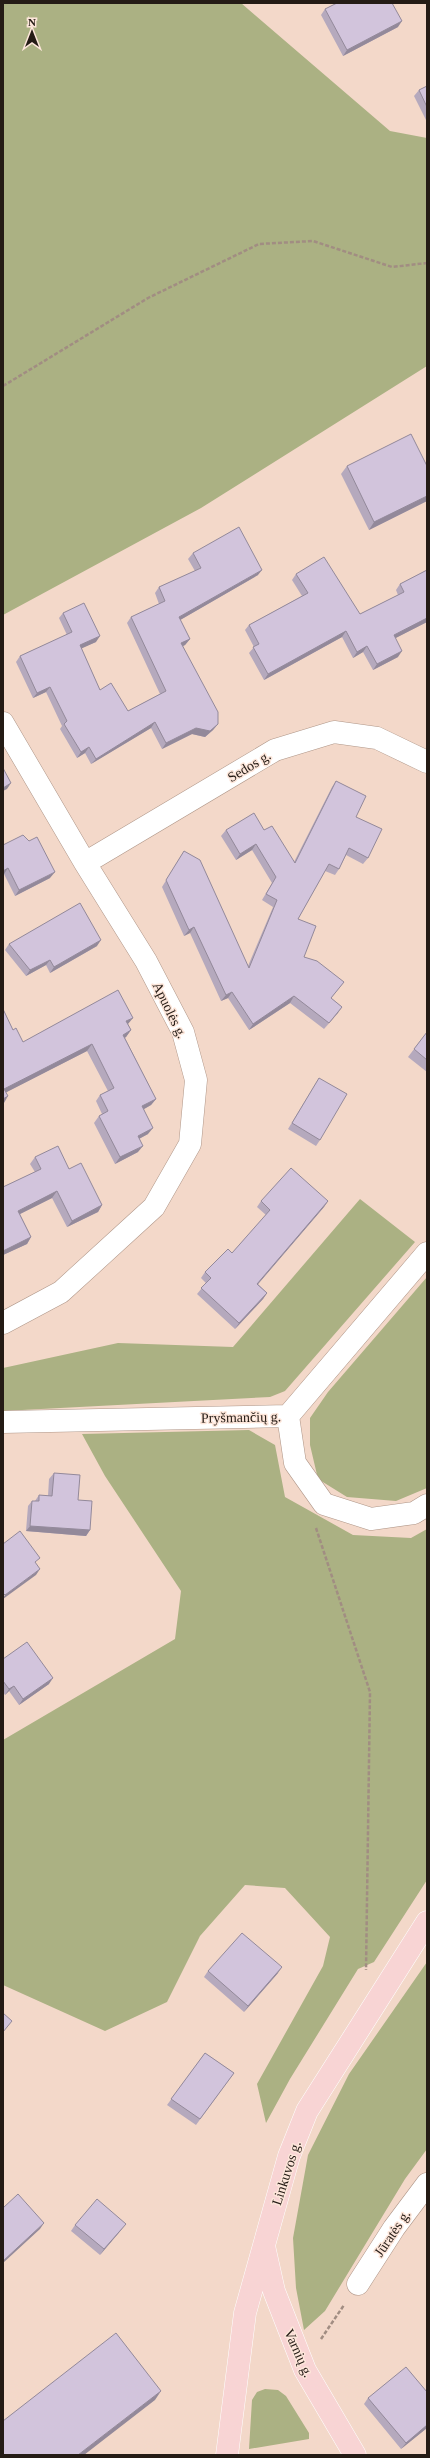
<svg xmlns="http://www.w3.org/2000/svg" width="430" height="2458" font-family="Georgia,serif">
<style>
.green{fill:#abb183}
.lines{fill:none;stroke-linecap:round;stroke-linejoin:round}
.street-casing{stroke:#af9688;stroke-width:23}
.primary-casing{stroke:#fff;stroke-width:23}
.path{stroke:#a18d82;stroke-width:2.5;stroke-dasharray:4 2;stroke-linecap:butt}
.street{stroke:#fff;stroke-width:22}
.primary{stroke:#f8d4d4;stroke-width:22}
.wall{fill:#b5a9bd}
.shaded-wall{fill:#93899a}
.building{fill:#d2c4dc;stroke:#93899a}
.labels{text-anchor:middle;stroke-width:3;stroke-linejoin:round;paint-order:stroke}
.street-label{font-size:14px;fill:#241b15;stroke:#fde6da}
</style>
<rect width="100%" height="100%" fill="#f3d8c9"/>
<path class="green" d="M3,3H241L390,131L427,138V366L201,508L3,615Z
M360,1199L415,1242L285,1391L270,1397L3,1411V1368L118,1343L233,1347Z
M427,1277V1488L396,1501L347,1497L318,1479L310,1445V1418L328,1392Z
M249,1430L275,1445L285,1497L353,1535L411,1538L427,1529V1880L374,1962L358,1969L290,2079L266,2123L257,2084L323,1966L330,1937L285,1888L245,1885L200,1936L167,2002L105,2031L3,1985V1740L175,1639L181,1591L105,1476L82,1434Z
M427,1962V2149L405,2179L325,2311L304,2330L296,2288L293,2238L308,2155L349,2074Z
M265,2389L278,2390L286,2396L309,2433V2439L249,2449L252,2400L257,2392Z"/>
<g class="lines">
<g class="street-casing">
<path id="street" d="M3,723L85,863L146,961L183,1032L196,1080L190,1144L154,1207L61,1292L3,1323
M85,863L275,750L334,732L377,738L427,762
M288,1416L295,1463L324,1504L371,1519L414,1513L427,1505
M3,1422L288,1416L427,1253
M358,2284L394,2228L427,2184"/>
</g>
<g class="primary-casing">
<path id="primary" d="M264,2246L274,2291L305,2370L355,2455
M227,2455L245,2313L289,2156L307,2111L427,1922"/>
</g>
<path class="path" d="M3,386L148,298L259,244L313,241L392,267L427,263
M316,1528L370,1692L366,1970
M321,2339L344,2305"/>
<use href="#street" class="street"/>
<use href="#primary" class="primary"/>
</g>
<path class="wall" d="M325,9L398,27L343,56L321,15Z
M427,86V122L414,96L419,90Z
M347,466H427V501L369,530L341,474Z
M193,553L258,575L180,620L190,639L185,645L183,646L218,724L213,730L205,737L192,734L162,749L151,728L91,764L85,753L77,758L60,729L62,726L46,692L33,698L16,662L20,656L67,635L59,618L63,613L96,642L81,648L100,690L128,711L160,694L127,623L131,617L159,604L155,593L159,587L195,571L188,559Z
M427,570V622L395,638L398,657L373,670L363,652L353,658L342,637L264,680L249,653L254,647L245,630L249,625L302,596L292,580L296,574L360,614L398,595L396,590L400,584Z
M336,781L356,817L368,858L363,864L346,855L339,869L335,875L325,871L298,919L304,957L344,982L331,998L342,1007L324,1029L290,1003L249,1030L228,998L221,1001L190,933L184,936L162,887L184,851L248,966L273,907L262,900L272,883L252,850L236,860L221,836L226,830H264L294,862L332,787Z
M3,845L50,878L15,896L4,874H3Z
M9,944L97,946L50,973L46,965L26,976L5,950Z
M3,1009L13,1030L23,1042L128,1024L131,1030L126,1037L125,1038L156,1099L151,1105L144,1109L148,1134L139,1139L138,1152L115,1164L94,1123L99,1116L102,1114L96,1101L100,1095L108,1091L87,1051L6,1092L3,1103Z
M427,1032V1072L408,1057Z
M319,1078L320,1140L316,1146L288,1129Z
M35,1157L69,1169L102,1205L98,1212L67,1227L52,1198L20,1214L31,1237L27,1244L3,1255V1187L35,1172L30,1164Z
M261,1201H328L324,1207L258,1284L267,1293L263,1299L235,1329L197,1294L206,1283L201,1278L205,1272L232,1253L266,1215L257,1207Z
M54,1473L78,1500L90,1530L86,1536L26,1531L28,1506L32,1501H35L39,1495L48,1496L49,1479Z
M3,1659L49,1684L19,1705L9,1691L5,1695L3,1692Z
M208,1971L278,1973L244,2012L204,1977Z
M205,2053L234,2073L196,2125L167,2105Z
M75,2225L122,2229L100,2255L71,2231Z
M427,2392V2428L401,2449L364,2404L368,2398Z"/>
<path class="shaded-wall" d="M402,21L398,27L343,56L347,50Z
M427,496V501L369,530L374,522Z
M262,570L258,575L175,623L179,617Z
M427,618V622L390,641L394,635Z
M346,631L342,637L264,680L268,674Z
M100,636L96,642L76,651L80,645Z
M190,639L185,645L177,649L181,643Z
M367,646L363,652L353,658L357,652Z
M402,651L398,657L373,670L377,664Z
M50,687L46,692L33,698L37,693Z
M155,722L151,728L91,764L96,759Z
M218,724L213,730L205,737L192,734L162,749L166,743L196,728Z
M89,747L85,753L77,758L81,752Z
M11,783L7,789L3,791V788Z
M256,844L252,850L236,860L240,854Z
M8,868L4,874H3V871Z
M55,872L50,878L15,896L19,890Z
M194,927L190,933L184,936L189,930Z
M101,940L97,946L50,973L54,967Z
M50,960L46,965L26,976L30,970Z
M232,992L228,998L221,1001L226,995Z
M294,996L290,1003L249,1030L253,1024Z
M342,1007L338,1013L324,1029L329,1023Z
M133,1018L128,1024L122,1028L126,1021Z
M131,1030L126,1037L118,1041L123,1035Z
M92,1044L87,1051L3,1094L4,1089Z
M8,1096L4,1103H3V1099Z
M156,1099L151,1105L137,1113L142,1106Z
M153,1128L148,1134L133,1142L138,1136Z
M143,1146L138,1152L115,1164L120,1157Z
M57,1191L52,1198L14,1217L18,1211Z
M328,1201L324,1207L253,1290L257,1284Z
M102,1205L98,1212L67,1227L72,1221Z
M31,1237L27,1244L3,1255V1251Z
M267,1293L263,1299L235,1329L239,1323Z
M30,1526L90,1530L86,1536L26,1531Z
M40,1569L36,1575L3,1599V1598L5,1595Z
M53,1678L49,1684L19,1705L23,1699Z
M14,1686L5,1695L9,1689Z
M282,1967L278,1973L244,2012L248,2006Z
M44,2223L40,2229L3,2263V2261Z
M126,2224L122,2229L100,2255L104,2249Z
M161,2391L155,2400L84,2455H78Z
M427,2425V2428L401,2449L406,2443Z"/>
<path class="building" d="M337,3H392L402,21L347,50L325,9Z
M427,86V107L419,90Z
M411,434L427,466V496L374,522L347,466Z
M239,527L262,570L179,617L190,639L181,643L218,712V724L210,731L196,728L166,743L155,722L96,759L89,747L81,752L64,724L67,721L50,687L37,693L20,656L72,632L63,613L84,603L100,636L80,645L100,690L111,683L128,711L166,691L131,617L165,601L159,587L201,568L193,553Z
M324,557L360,614L404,592L400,584L427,570V618L394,635L402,651L377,664L367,646L357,652L346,631L268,674L253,647L259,644L249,625L308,593L296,574Z
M3,768L11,783L3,788Z
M336,781L366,796L356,817L382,829L368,858L349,848L339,869L329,864L298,919L316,926L304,957L317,961L344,982L331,998L342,1007L329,1023L294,996L253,1024L232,992L226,995L194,927L189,930L166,880L184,851L200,860L249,968L277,900L266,894L276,877L256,844L240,854L226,830L254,813L264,830L272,826L295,863Z
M23,835L29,841L37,837L55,872L19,890L8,868L3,871V845Z
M80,903L101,940L54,967L50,960L30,970L9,944Z
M118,990L133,1018L126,1021L131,1030L123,1035L156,1099L142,1106L153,1128L138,1136L143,1146L120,1157L99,1116L108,1111L100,1095L114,1088L92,1044L4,1089L8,1096L3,1099V1009L13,1030L16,1028L23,1042Z
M427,1032V1060L414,1049Z
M319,1078L347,1094L320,1140L292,1123Z
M58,1146L69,1169L81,1163L102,1205L72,1221L57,1191L18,1211L31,1237L3,1251V1187L41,1169L35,1157Z
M291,1168L328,1201L257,1284L267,1293L239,1323L201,1288L211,1278L205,1272L228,1249L232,1253L270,1210L261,1201Z
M54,1473L80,1475L78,1500L92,1501L90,1530L30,1526L32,1501H39V1495L52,1496Z
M20,1531L40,1558L35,1562L40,1569L5,1595L3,1593V1544Z
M27,1642L53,1678L23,1699L14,1686L9,1689L3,1681V1659Z
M242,1933L282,1967L248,2006L208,1971Z
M3,2013L12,2021L3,2032Z
M205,2053L234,2073L200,2119L171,2099Z
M18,2194L44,2223L3,2261V2208Z
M97,2199L126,2224L104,2249L75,2225Z
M116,2333L161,2391L78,2455H3V2421Z
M406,2367L427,2392V2425L406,2443L368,2398Z"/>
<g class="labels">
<g class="street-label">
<text transform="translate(249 766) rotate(-31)" y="5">Sedos g.</text>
<text transform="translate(170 1010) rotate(64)" y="5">Apuolės g.</text>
<text transform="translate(241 1417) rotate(-1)" y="5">Pryšmančių g.</text>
<text transform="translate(286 2173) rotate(-72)" y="5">Linkuvos g.</text>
<text transform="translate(392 2233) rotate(-56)" y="5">Jūratės g.</text>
<text transform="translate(299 2353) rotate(66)" y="5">Varnių g.</text>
</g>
</g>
<rect width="430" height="2458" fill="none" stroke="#241b15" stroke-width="8"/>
<g transform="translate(32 32)" stroke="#fde6da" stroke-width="3" paint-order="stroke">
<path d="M0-3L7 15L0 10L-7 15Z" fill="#241b15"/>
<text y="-6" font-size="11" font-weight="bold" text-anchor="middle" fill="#241b15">N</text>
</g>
</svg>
